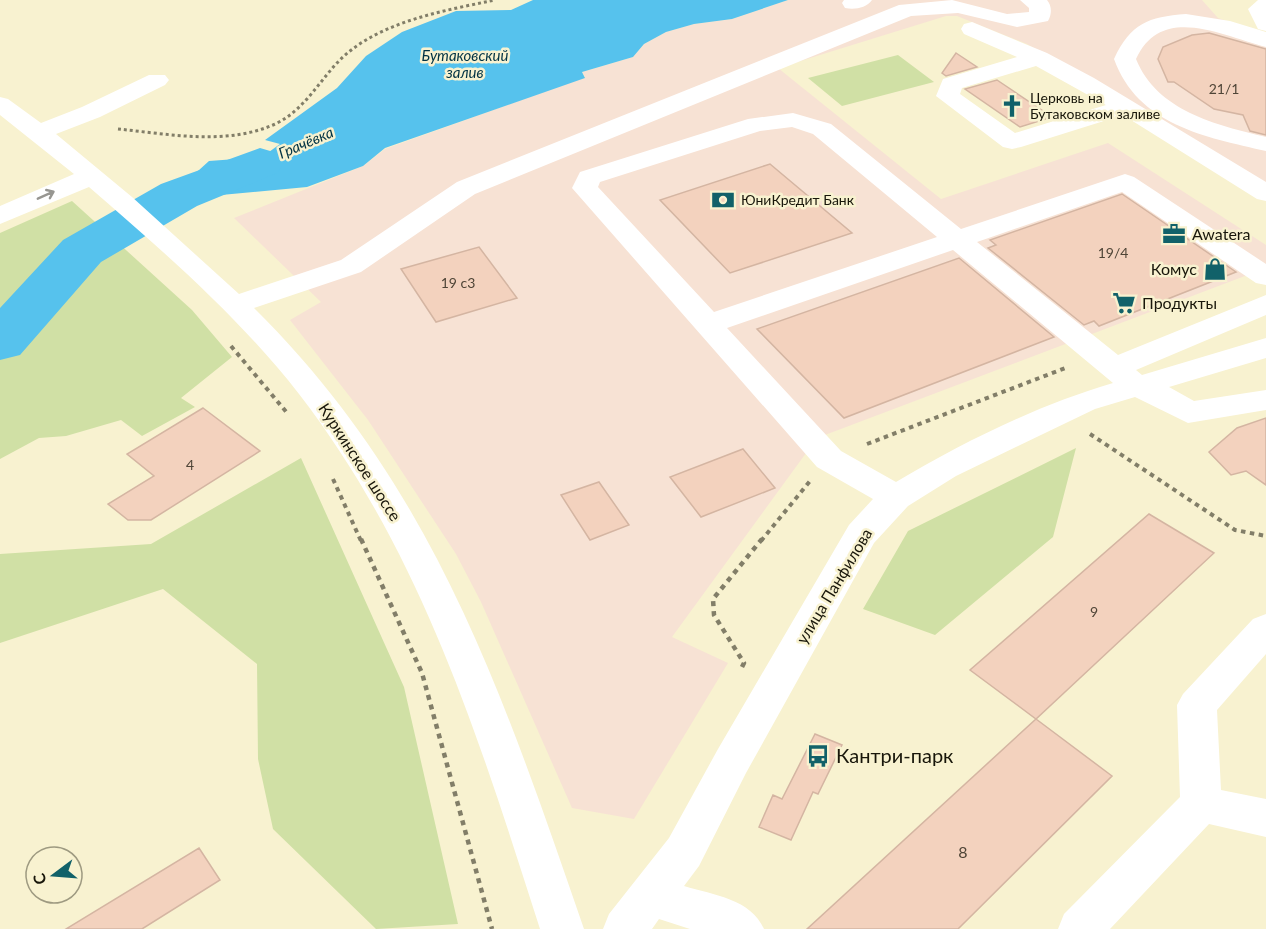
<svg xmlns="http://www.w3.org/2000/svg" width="1266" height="929" font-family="Lato,sans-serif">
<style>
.commercial{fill:#f7e2d4}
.green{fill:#d0e0a5}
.water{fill:#56c2ed}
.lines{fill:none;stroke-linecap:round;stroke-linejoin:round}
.river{fill:#56c2ed;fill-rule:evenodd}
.building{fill:#f3d2be;stroke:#d4b5a2;stroke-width:1.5}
.path-far2{stroke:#827e68;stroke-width:3;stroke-dasharray:3 3;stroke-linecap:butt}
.path-far1{stroke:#827e68;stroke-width:4;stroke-dasharray:4.5 4.5;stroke-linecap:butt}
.path{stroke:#827e68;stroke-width:4.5;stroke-dasharray:5 5;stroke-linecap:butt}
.minor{fill:#fff;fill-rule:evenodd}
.oneway{stroke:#979691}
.labels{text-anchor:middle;stroke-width:5;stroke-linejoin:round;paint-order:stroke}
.number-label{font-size:14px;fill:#4f4537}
.far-poi-label{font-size:14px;fill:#18160a;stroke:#f8f2d0;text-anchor:start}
.far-water-label{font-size:15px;font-style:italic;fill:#003243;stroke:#f8f2d0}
.poi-label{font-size:16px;fill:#18160a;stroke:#f8f2d0;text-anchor:start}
.street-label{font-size:16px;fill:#18160a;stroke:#f8f2d0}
.near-number-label{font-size:16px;fill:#4f4537}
.near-poi-label{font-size:20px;fill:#18160a;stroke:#f8f2d0;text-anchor:start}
</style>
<rect width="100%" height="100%" fill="#f8f2d0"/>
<path class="commercial" d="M788,0H1202L1218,18L1266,35V187L1027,44L957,16H946L778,68L941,199L1108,143L1266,245V268L817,438L672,637L728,663L634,819L572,808L481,602L456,554L368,420L290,320L321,302L234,218L363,166L385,149L585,77L582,72L633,57L644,44L666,32L694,24L732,19Z"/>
<path class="green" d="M898,55L934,82L842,106L808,78Z
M72,201L192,310L232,357L181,398L195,407L142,436L121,420L66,436L39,438L0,459V233Z
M1076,448L1053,537L935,635L863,609L908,531Z
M301,458L404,687L458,924L376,929L273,829L258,759L257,664L163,589L0,643V554L151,544Z"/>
<path class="water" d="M533,0H788L732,19L694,24L666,32L644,44L633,57L582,72L585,78L385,148L363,166L307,187L189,198L179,195L178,189L209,161L262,157L280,144L265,140L337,88L366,56L402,32L456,11L511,10Z"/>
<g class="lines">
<path class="river" d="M260,148L277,153L284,163L277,173L197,206L101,262L20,355L0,360V308L63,240L161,184Z"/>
</g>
<path class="building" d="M1209,33L1266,49V135L1250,131L1243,115L1214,109L1174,82H1168L1158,59L1163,47L1192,35Z
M956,53L977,67L946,76L942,73Z
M997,80L1052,117L1020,127L965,89Z
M770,164L852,233L730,273L660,200Z
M1122,194L1236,272L1099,326L1094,321L1084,325L988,248L996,245L990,240Z
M479,247L517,298L436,322L401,269Z
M959,258L1054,337L844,418L757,329Z
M203,408L260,451L151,520H128L108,504L154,476L127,454Z
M1266,418V485L1246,471L1231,475L1209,452L1237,428Z
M743,449L775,488L701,517L670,477Z
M599,482L629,525L590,540L561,495Z
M1149,514L1214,553L1036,719L970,670Z
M1036,719L1112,776L958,929H807Z
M815,734L842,745L818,794L813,792L791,840L759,827L773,795L782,799Z
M199,848L220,880L142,929H66Z"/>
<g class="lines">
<path class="path-far2" d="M118,129C169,134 227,146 275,124C308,109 323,72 350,51C389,20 447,10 495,0"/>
<path class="path-far1" d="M231,346L288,414
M1090,434L1235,530L1266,536
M867,444L1068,367
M333,479L361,541
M761,541L810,481"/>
<path class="path" d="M361,539L422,673L492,929
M742,667L744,663L714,615L713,599L762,539"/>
<path class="minor" d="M844,0H872C866,8 855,10 845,8L842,3Z
M952,0L1007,14L1029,12V8L1020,0H1047C1052,6 1052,14 1048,21L1017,27L958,13L911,16L475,194L361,272L254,308C435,487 503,695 584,929H540C479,739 423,555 299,394C239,317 163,251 89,187L0,224V206L74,174L0,115V97L8,99L41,123L82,107L149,75H165L169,80L165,85L100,117L56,134L132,197L239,294L341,260L457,182L899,5Z
M1258,0H1266V31L1258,29L1248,9Z
M1186,14L1230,21L1266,32V47C1222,36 1162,3 1136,59C1157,111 1216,125 1266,137V151C1205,137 1138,125 1114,59C1131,23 1148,17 1186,14Z
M972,22L1047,53L1094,78L1266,182V201L1257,199L1123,115L1021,147L1012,149L1003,147L936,96L943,79L1017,57L964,34L961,29L964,24ZM1036,66L1106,105L1015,133L960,94L962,88Z
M793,113L831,124L961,229L1116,177L1125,174L1134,177L1266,264V285L1256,283L1122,192L977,242L1118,355L1266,295V315L1136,370L1142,375L1266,338V358L1169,387L1194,401L1266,390V410L1188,423L1135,397L1095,409L956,476L908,506L874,543L746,773L699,866L684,886C714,895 751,899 764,929H690L659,919L652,929H603L609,914L669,838L718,749L849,525L873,499L817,467L572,188L580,172L748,119ZM792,127L813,134L937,237L714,312L598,187L600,182L760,131ZM953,250L1113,383C1038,405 963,442 896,482L841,451L727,328Z
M1266,614V654L1217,710L1221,790L1266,799V837L1209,824L1110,929H1058L1064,914L1180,797L1177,705L1183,694L1253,619Z"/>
</g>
<defs><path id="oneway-shaft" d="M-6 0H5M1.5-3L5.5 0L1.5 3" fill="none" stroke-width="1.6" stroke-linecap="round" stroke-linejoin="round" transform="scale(1.5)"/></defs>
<use class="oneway" href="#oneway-shaft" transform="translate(46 195) rotate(-24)"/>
<defs>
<g id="church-bare" transform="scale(1.8)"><path d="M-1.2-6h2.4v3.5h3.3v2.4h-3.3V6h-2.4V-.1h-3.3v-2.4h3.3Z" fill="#116169" stroke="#f8f2d0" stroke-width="2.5" paint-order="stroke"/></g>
<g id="bank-bare" transform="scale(1.8)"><path d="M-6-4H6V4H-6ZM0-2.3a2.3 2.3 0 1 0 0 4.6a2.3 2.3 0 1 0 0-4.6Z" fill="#116169" stroke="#f8f2d0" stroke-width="2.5" paint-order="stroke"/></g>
<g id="office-bare" transform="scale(1.8)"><path d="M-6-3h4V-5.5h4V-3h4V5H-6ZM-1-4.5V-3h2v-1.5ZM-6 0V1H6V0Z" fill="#116169" stroke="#f8f2d0" stroke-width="2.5" paint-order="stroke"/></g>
<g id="shop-bare" transform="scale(1.8)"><path d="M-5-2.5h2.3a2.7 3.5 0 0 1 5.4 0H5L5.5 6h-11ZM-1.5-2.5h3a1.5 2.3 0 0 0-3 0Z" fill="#116169" stroke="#f8f2d0" stroke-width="2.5" paint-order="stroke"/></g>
<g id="supermarket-bare" transform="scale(1.8)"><path d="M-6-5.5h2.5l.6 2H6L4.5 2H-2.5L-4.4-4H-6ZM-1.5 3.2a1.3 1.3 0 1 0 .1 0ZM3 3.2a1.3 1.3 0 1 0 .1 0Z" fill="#116169" stroke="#f8f2d0" stroke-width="2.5" paint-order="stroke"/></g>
<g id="bus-bare" transform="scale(1.8)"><path d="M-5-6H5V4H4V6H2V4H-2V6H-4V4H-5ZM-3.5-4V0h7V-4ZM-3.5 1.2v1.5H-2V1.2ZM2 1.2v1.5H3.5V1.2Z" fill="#116169" stroke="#f8f2d0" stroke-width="2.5" paint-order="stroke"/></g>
</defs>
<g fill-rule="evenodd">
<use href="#church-bare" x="1012" y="106"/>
<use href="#bank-bare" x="723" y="200"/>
<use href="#office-bare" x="1174" y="234"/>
<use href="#shop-bare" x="1215" y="269"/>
<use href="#supermarket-bare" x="1124" y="303"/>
<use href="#bus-bare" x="818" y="756"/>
</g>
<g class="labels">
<g class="number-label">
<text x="1224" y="94">21/1</text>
<text x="1113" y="258">19/4</text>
<text x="458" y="288">19 с3</text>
<text x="190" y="470">4</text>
<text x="1094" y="617">9</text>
</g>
<g class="far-poi-label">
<text x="1030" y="103">Церковь на<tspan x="1030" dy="16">Бутаковском заливе</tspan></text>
<text x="741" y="205">ЮниКредит Банк</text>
</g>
<g class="far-water-label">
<text x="465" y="61">Бутаковский<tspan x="465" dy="17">залив</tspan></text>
<text transform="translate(306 143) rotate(-23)" y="5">Грачёвка</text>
</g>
<g class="poi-label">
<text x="1192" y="240">Awatera</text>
<text x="1197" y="275" text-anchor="end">Комус</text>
<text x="1142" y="309">Продукты</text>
</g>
<g class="street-label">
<text transform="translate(360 462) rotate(57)" y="6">Куркинское шоссе</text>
<text transform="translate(834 586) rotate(-59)" y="6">улица Панфилова</text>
</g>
<g class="near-number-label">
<text x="963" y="858">8</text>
</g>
<g class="near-poi-label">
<text x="836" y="763">Кантри-парк</text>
</g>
</g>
<g transform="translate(54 875) rotate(254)"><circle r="28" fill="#f8f2d0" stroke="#9e9a81" stroke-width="1.5"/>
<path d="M0-4.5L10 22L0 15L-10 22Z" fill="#116169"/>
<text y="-9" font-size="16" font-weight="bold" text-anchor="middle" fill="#18160a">С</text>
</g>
</svg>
